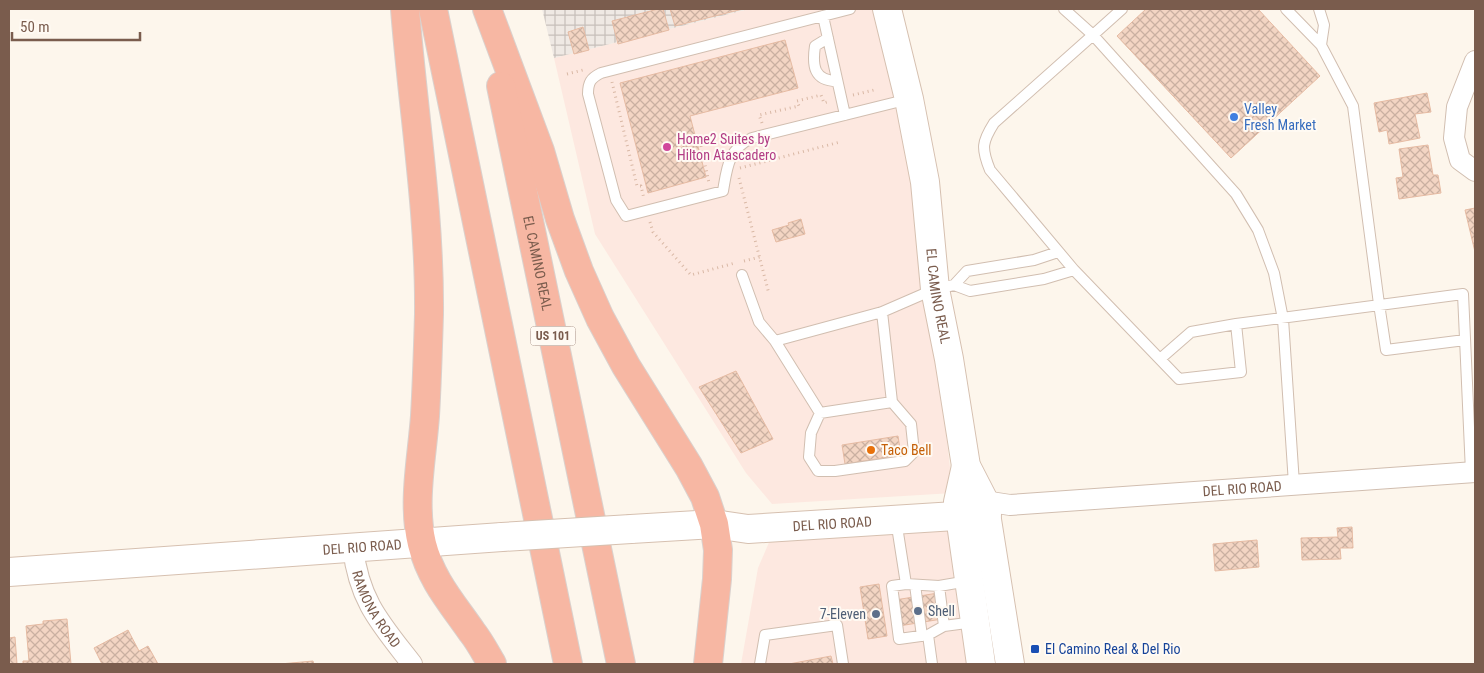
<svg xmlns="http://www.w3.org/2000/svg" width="1484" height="673" font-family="'Roboto Condensed',sans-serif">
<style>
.commercial{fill:#fde8e0}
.industrial{fill:url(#industrial-grid)}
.building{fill:url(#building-cross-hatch);stroke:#e6bba3}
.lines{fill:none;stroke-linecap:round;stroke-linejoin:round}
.lane-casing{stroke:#d1beb0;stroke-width:12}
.street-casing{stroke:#d1beb0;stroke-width:22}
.secondary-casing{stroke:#d6c0b0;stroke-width:30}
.highway-casing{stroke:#dad1cd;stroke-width:30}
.path{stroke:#d9b8a5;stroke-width:3;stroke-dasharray:1 4;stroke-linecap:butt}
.lane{stroke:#fff;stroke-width:10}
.street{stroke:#fff;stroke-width:20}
.secondary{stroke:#fff;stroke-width:28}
.highway{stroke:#f7b7a3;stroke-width:28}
.secondary-bridge-casing{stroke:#d6c0b0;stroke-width:30;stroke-linecap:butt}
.secondary-bridge{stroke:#fff;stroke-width:28}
.shop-dot{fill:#3f7fe0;stroke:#fffaf3;stroke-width:2}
.hotel-dot{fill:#d1479c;stroke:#fffaf3;stroke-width:2}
.food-dot{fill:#e8710a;stroke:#fffaf3;stroke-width:2}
.service-dot{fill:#5c6f8a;stroke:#fffaf3;stroke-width:2}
.transit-dot{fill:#1a4fb4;stroke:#fffaf3;stroke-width:2}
.labels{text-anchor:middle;stroke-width:4;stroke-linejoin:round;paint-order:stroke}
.shield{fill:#fffaf3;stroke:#a28b7f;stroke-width:1}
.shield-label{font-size:12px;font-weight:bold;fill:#7a5c4d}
.shop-label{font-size:14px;fill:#366cbe;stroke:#fffaf3;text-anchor:start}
.hotel-label{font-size:14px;fill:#b23c85;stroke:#fffaf3;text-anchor:start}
.street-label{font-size:14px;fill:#7a5c4d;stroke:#fffaf3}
.food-label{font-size:14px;fill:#c56008;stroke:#fffaf3;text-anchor:start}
.service-label{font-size:14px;fill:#4e5e75;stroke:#fffaf3;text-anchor:start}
.transit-label{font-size:14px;fill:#164399;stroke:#fffaf3;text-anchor:start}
</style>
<defs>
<pattern id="industrial-grid" width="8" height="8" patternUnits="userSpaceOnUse" patternTransform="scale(1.25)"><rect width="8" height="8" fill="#efe9e4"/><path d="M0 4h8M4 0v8" fill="none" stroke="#c7c0bb"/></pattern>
<pattern id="building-cross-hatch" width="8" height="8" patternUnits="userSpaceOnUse" patternTransform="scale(1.25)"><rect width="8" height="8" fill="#f3d5c3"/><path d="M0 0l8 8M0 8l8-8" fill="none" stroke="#cab0a1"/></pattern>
</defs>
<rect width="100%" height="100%" fill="#fdf6ec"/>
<path class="commercial" d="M749,9H880L912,143L953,493L772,504L746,473L595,234L554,58Z
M956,524L978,664H741L758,568L773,533Z"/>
<path class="industrial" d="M542,9H749L554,58Z"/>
<path class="building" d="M658,9H663L669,30L618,44L612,21Z
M670,9H743L675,26Z
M1146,9H1258L1320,76L1231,158L1117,36Z
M583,27L589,50L574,54L568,32Z
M785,40L798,88L690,116L706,177L648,193L620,83Z
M1427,93L1431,112L1415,114L1420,138L1389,144L1387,130L1379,132L1374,103Z
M1428,145L1433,175H1438L1441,193L1399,199L1396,178L1403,177L1399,149Z
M1475,208V252L1465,210Z
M801,219L805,234L776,242L772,230L789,225L788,223Z
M736,371L773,439L741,453L699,387Z
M898,436L901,455L845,464L842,445Z
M1352,527L1353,548H1340L1341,559L1302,560L1301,538L1338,537L1337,528Z
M1257,540L1259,567L1215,571L1213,544Z
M879,584L887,636L868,639L860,587Z
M938,593L942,619L899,626L895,600Z
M67,619L71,664H23V661H29L26,626L43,624V621Z
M128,630L139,651L148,646L158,664H102L94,648Z
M15,637L17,664H9V638Z
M831,656L833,664H789Z
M313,661L314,664H280Z"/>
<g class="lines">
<g class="lane-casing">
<path id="lane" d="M850,9L601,73C591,78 588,82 588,94L616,200L626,216L723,191C727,168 728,149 752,138L909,99
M1064,9L1093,35L1122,9
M1286,9L1321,45
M1319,9L1324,25L1321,45L1353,106L1379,304L1386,350L1465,340
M823,16L845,115
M828,38L815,46C812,66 814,81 837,81
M742,275L759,322L775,341
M954,285L967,271L1034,260L1058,252
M882,312L892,402L820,413L775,341L882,312L935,289L954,285L970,291L1044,279L1074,270
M1236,324L1463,294L1471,472
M1160,359L1191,332L1236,324L1241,372L1179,379L1074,270L990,170C981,148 982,142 994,123L1093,35L1236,194L1258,230L1274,273L1283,319L1294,484
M820,413L811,433L809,457L818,471H835L905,461L914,452L911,424L892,402
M896,520L906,584L892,586L899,639L928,635L932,664
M906,584L939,586L968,581
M915,585L922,636
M939,586L944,626
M928,635L944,626L974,622
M760,664L765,635L837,625L843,664"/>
</g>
<g class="street-casing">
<g id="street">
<path d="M1475,61L1457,107L1454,138L1460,160L1475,171"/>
<path id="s1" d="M984,501L1010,505L1475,472"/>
<path id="s2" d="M353,548C359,601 381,624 412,664"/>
</g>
</g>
<g class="secondary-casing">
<g id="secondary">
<path id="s3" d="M887,9L909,99L925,182L935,289L949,359L966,466L984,501L1010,664"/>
<path d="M966,466L958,502L981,664"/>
<path id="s4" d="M631,529L714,524L748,529L987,514"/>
<path id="s5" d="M9,572L502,537"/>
</g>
</g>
<g class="highway-casing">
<g id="highway">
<path d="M405,9C413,111 430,212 429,314C428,348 427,382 425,416C422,458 412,503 422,544C431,580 452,603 472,632C480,642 486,654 492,664"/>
<path d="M433,9L568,664"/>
<path d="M487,9L540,151L560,219L579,271L600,318L626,366L689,467L705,497L714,524L718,550L717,579L708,664"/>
<path id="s6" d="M501,86L621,664"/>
</g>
</g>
<path class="path" d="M567,74L583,70
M612,82L637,186H641L644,199
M853,95L874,90
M762,123L759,115L799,106L797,101L821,95L824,103L830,101
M700,141L709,183
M767,146L771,160
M740,168L840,142
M739,178L769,294
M650,222L653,232L691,275L735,263
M744,261L760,257"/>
<use href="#lane" class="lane"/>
<use href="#street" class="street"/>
<use href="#secondary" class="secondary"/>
<use href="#highway" class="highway"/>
<g class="secondary-bridge-casing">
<path id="secondary-bridge" d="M502,537L631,529"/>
</g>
<use href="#secondary-bridge" class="secondary-bridge"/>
</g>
<circle class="shop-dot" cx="1234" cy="117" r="5"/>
<circle class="hotel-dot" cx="667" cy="147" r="5"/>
<circle class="food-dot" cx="871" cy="450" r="5"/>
<g class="service-dot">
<circle cx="918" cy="611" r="5"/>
<circle cx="876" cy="614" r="5"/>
</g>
<rect class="transit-dot" x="1030" y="644" width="10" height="10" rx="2.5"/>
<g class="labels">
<rect class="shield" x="530.5" y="326.5" width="45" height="19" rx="4"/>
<g class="shield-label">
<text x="553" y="340">US 101</text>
</g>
<g class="shop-label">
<text x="1244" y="114">Valley<tspan x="1244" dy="16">Fresh Market</tspan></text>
</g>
<g class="hotel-label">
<text x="677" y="144">Home2 Suites by<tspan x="677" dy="16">Hilton Atascadero</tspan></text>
</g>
<g class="street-label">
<text dy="5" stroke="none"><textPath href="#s6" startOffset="181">EL CAMINO REAL</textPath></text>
<text dy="5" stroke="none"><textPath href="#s3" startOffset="292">EL CAMINO REAL</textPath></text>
<text dy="5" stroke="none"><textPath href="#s1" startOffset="259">DEL RIO ROAD</textPath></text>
<text dy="5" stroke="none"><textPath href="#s4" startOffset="202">DEL RIO ROAD</textPath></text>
<text dy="5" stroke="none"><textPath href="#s5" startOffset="354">DEL RIO ROAD</textPath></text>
<text dy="5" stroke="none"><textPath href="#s2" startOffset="66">RAMONA ROAD</textPath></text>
</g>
<g class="food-label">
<text x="881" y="455">Taco Bell</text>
</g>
<g class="service-label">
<text x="928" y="616">Shell</text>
<text x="866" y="619" text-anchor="end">7-Eleven</text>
</g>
<g class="transit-label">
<text x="1045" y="654">El Camino Real &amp; Del Rio</text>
</g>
</g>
<rect width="1484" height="673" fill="none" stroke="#7a5c4d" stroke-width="20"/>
<path d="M12 32v8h128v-8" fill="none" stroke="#7a5c4d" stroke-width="2.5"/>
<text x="20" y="32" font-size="15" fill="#7a5c4d" stroke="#fffaf3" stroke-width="4" paint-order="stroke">50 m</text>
</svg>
